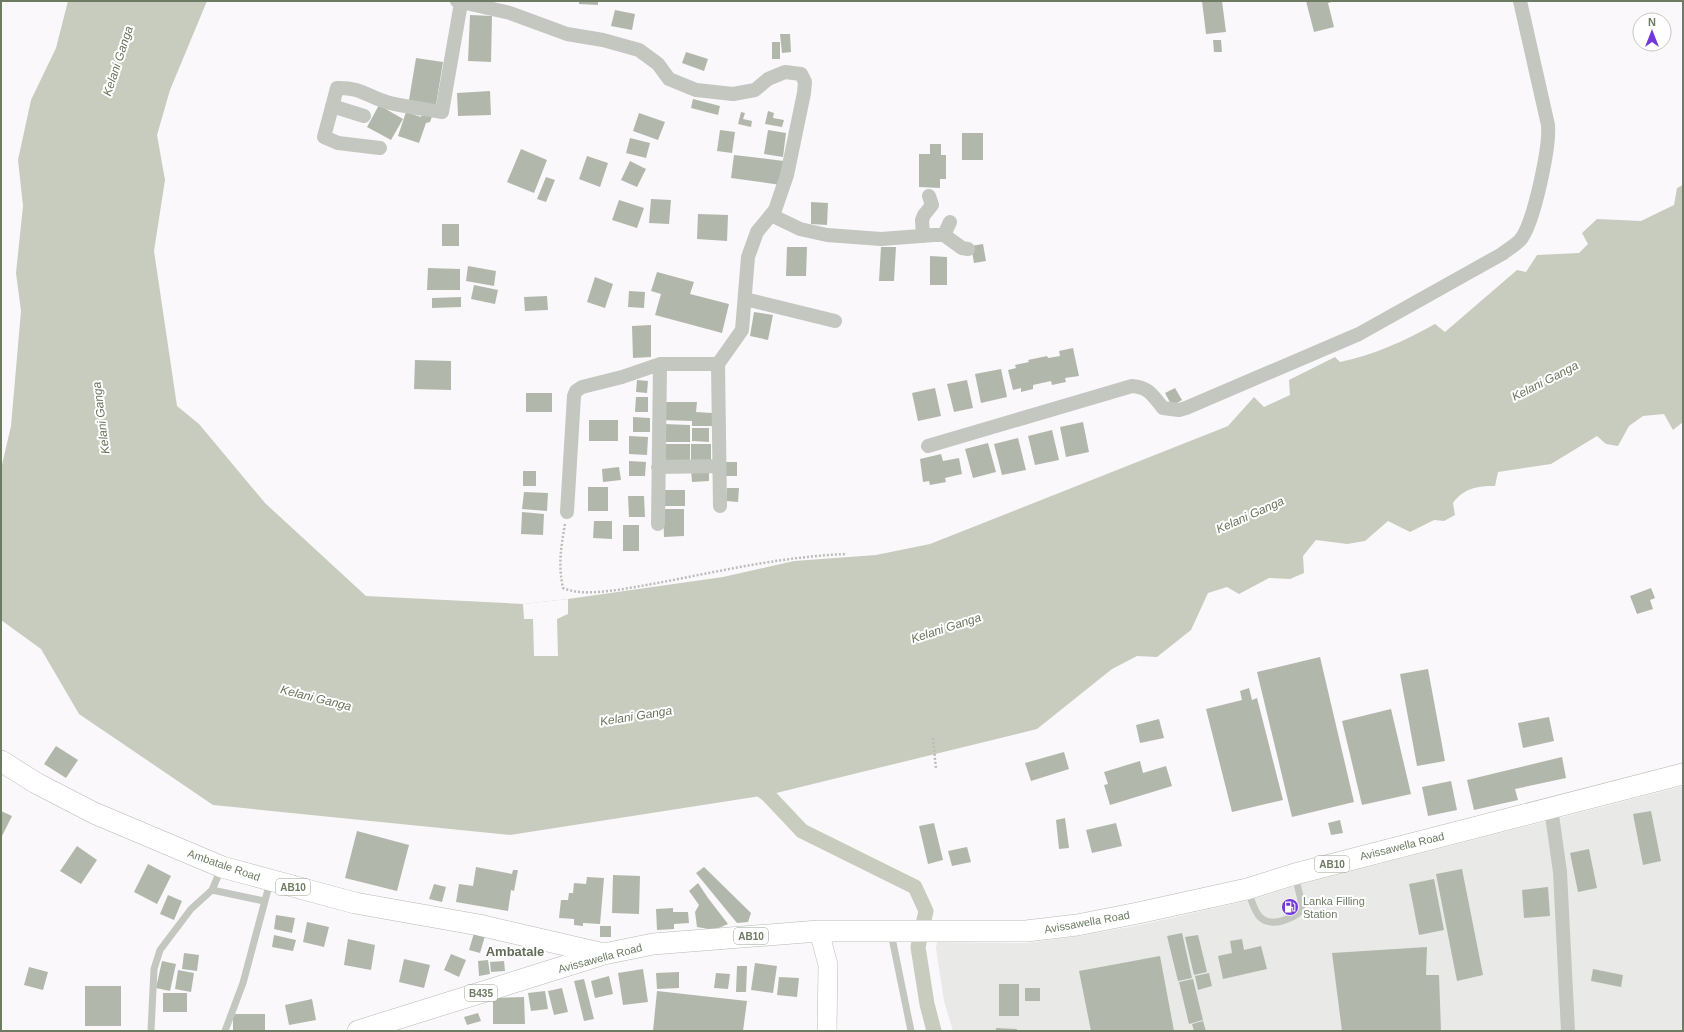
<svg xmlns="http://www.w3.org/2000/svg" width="1684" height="1032" font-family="Helvetica,sans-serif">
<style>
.built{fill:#e9e9e8}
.water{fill:#c7ccbe}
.pier{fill:#faf8fa}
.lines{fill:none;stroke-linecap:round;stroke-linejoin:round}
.canal{stroke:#c7ccbe;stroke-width:15}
.building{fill:#b1b8ab}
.secondary-casing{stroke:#b6bcb2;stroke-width:20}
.primary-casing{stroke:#b5bab1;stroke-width:22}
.path{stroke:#bbbeb8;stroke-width:2.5;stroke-dasharray:2 2;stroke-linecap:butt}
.lane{stroke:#c3c7bf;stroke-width:7}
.street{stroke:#c3c7bf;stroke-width:14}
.secondary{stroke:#fff;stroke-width:19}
.primary{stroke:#fff;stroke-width:21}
.labels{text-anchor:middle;stroke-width:4;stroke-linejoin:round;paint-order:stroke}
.shield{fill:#fff;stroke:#99a391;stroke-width:1}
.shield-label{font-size:10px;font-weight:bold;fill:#6d7b62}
.street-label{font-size:11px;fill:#6d7b62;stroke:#fff}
.poi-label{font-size:11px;fill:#6d7b62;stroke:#fff;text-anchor:start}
.water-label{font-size:12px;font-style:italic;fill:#6a745c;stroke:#fff}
.quarter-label{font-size:13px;font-weight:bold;fill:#616d58;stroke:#fff}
</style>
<rect width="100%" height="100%" fill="#faf8fa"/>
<path class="built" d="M1683,786V1031H953L944,1001L936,948L937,942L1027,943L1079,936L1140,925L1250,900L1298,885Z"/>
<path class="water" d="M68,1H207L170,90L157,135L165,180L154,251L177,406L199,424L265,503L366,596L523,604L568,599L723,577L794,561L876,555L930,544L1228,426L1254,397L1264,407L1290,395L1289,380L1335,357L1340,362C1374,355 1404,341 1435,324L1445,332L1517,270L1526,272L1537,255L1579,253L1588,244L1582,233L1597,219L1641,221L1674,205L1677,188L1683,185V422L1673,430L1664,414L1643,416L1629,426L1618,446L1606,444L1597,436L1551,464L1498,472L1495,486C1477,486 1464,488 1453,503L1455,515L1444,521L1434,520L1410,532L1388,521L1365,541L1347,544L1316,540L1303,556L1304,573L1290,579L1269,578L1239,594L1227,587L1208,593L1191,630L1157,657L1137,656L1112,669L1037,729L768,795L510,835L213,805L79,714L41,649L1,620V469L11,426L21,311L16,273L23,206L18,160L31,100L56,48Z"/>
<path class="pier" d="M568,599V614L557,619L558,656H534L533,619H524L523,604Z"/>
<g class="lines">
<path class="canal" d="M756,779L761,790L768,795L802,831L915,887L926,911L918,947L927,1004L934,1031"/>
</g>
<path class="building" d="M579,1H598V5L579,4Z
M1202,1H1222L1226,32L1206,34Z
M1306,1H1335L1328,3L1334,27L1314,32Z
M615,10L635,14L632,30L611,26Z
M470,15L492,16L491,62L468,61Z
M780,34H790L791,52L782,53Z
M1213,40H1221L1222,52H1214Z
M772,42H780V59H772Z
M686,52L708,59L704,71L682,63Z
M416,58L443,62L436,105L409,100Z
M490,91L491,115L458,116L457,93Z
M693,99L720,106L718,115L691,108Z
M379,105L403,119L391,140L367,127Z
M423,111L433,114L430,122L426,123L419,143L398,136L406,112L421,117Z
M768,111L774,113L773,118L784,120L782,127L765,124Z
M741,112L745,113L743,119L752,121L751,127L738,124Z
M639,113L665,122L658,140L633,131Z
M720,130L735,132L732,153L717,151Z
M768,130L786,133L783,157L764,154Z
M962,133H983V160H962Z
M630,138L650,143L646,158L626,153Z
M930,144H941V155H946V179H940V188L919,187V154H930Z
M521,149L547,160L534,193L507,182Z
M734,155L784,161L781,185L731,178Z
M587,156L608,163L600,187L579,179Z
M630,161L646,169L637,187L621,180Z
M546,177L555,180L546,202L537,199Z
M651,199L671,200L669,224L649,223Z
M619,200L644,208L637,228L612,220Z
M811,202L828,203L827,225L811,224Z
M698,214L728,215L727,241L697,239Z
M442,224H459V246H442Z
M983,244L986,261L974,263L971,246Z
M787,247H807L806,276H786Z
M881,247H896L894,281H879Z
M930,256L947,257V285H930Z
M468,266L496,271L494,286L466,281Z
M428,268L460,269V290H427Z
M657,272L694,282L690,294L729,304L722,333L655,315L661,294L651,291Z
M595,277L613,284L605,308L587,302Z
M474,285L498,290L495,304L471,299Z
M629,291L645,292L644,308L628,307Z
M547,296L548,310L525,311L524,297Z
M461,297V307L432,308V298Z
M754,312L773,315L768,340L750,336Z
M651,325V357L633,358L632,326Z
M1073,348L1079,376L1065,378L1066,382L1052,385L1051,381L1033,385V389L1021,392V388L1013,390L1008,370L1016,368L1015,365L1029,362L1028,360L1047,356L1048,358L1060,356L1059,351Z
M415,360L451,361V390L414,389Z
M1001,369L1007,397L981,403L975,374Z
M637,380L648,381L647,393L636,392Z
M967,380L973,408L954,412L947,384Z
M935,388L941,416L918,421L912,393Z
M1175,388L1182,400L1172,406L1165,393Z
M526,393H552V412H526Z
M636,397H648V412H635Z
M661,402H697L696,412L712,413V426H692V421L660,420Z
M633,417L650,418V432H633Z
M589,420H618V441H589Z
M1083,422L1089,452L1066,457L1060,427Z
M663,424L690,425V442H663Z
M692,428H709V442L692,441Z
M1052,430L1059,460L1035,465L1028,436Z
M629,436L648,437L647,455L629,454Z
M1018,438L1026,470L1002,475L994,444Z
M988,443L996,472L973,478L965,449Z
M663,444H690V464H662Z
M691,444H711V465H691Z
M941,454L943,461L959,458L962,474L945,478L946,482L930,485L929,481L923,482L920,459Z
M629,461L646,462L645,476H629Z
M724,462H737V476H724Z
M619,467L621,480L603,482L602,469Z
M709,468V481L692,482L691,469Z
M523,471H536V486H523Z
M588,487H608V511H588Z
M727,488H739L738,502L726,501Z
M664,490H685V506H664Z
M524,492L548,493L547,511L522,509Z
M628,496H644L645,517H629Z
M663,509H684V536L664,537Z
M522,512L544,514L543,535L521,534Z
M594,521H612V539L593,538Z
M623,525H639V551H623Z
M1651,588L1655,598L1650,600L1653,609L1637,614L1630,596Z
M1320,657L1354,802L1292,817L1257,672Z
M1428,669L1445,761L1417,766L1400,674Z
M1249,688L1252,700L1257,698L1283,800L1232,812L1206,709L1242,700L1240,691Z
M1391,709L1411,794L1362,805L1342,721Z
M1549,717L1554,741L1523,748L1518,723Z
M1159,719L1164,738L1140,743L1136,725Z
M56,746L78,760L66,778L44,764Z
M1064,752L1069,769L1031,781L1025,763Z
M1562,757L1566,778L1515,789L1518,800L1474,810L1467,780Z
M1140,761L1143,773L1166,766L1172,786L1110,805L1104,785L1108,784L1104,772Z
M1451,781L1457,810L1428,816L1422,787Z
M1,811L12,816L2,836H1Z
M1651,811L1661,861L1643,865L1633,814Z
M1065,818L1069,848L1059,849L1056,820Z
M1340,820L1343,833L1331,835L1328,823Z
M934,823L943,860L928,864L919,826Z
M1116,823L1122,846L1092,853L1086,830Z
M357,831L409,845L397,891L345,878Z
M77,846L97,860L81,884L60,871Z
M967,847L971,862L952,866L948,851Z
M1589,849L1597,888L1578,892L1570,853Z
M148,864L171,876L157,904L134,892Z
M476,867L512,874L513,870H518L514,891L511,890L508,911L456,902L459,884L473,886Z
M704,867L751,913L748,922L737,923L696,873Z
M1462,869L1483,975L1457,981L1436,874Z
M613,875L640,876L639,914L612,913Z
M587,877L604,878L600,924L583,923V926L574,925V919L559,918L561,900H568L569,893H573L574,883L586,884Z
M1434,879L1444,930L1419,935L1409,884Z
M698,883L708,898L728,924L714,930L697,927L695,912L699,905L689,891Z
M434,884L446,887L442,902L429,899Z
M1548,887L1550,916L1524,918L1522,890Z
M168,895L182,901L174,920L160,914Z
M673,908V912H688L689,923L674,924V929L657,930L656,909Z
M276,915L295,918L292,933L274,929Z
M307,922L329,927L324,947L303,942Z
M600,926H611V937H600Z
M474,933L485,936L480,953L469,950Z
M1182,933L1192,978L1178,981L1167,936Z
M274,935L296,940L293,951L272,947Z
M1198,935L1207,972L1194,975L1185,937Z
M348,939L375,945L371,970L344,965Z
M1242,939L1244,950L1261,946L1267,969L1223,979L1218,956L1232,953L1230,941Z
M1427,947L1426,975H1439L1441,1031H1342L1332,953Z
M184,953L199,955L197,971L182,969Z
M451,954L466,960L459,977L444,970Z
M1160,956L1174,1031H1091L1079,971Z
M404,959L430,965L424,988L399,982Z
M488,960L490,974L479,976L478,961Z
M162,961L176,964L170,991L156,988Z
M504,961L505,971L491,972L490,962Z
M755,963L777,966L773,993L751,990Z
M737,966H747L746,992H736Z
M29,967L48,972L43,990L24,985Z
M643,969L648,1002L623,1005L618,973Z
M1593,969L1623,975L1621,987L1591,981Z
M178,970L194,973L191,992L175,989Z
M679,972V988L657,989L656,973Z
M716,973L730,974L728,989L714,988Z
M1209,973L1212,986L1198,990L1195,976Z
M609,976L613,994L595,998L591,981Z
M779,977L799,978L797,997L777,995Z
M584,979L594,1019L584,1021L574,981Z
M1193,979L1203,1020L1189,1024L1179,982Z
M999,984H1019V1016H999Z
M85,986H121V1026H85Z
M562,988L568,1012L554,1015L548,991Z
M1025,988H1040V1001H1025Z
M545,991L548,1009L531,1011L528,993Z
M657,991L747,1001L743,1031H653Z
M163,993H187V1012H163Z
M524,997L525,1024H493V998Z
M312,999L316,1020L289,1025L285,1005Z
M478,1013L481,1021L467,1025L464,1017Z
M233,1014H265V1031H233Z
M1203,1021L1206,1031H1194L1192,1024Z
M996,1028L1017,1029V1031H996Z"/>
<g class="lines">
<g class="secondary-casing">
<path id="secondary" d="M819,931L828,965L827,1031"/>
</g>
<g class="primary-casing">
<path id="primary" d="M1,761L36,783L94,813L222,867L355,903L479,925L604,954
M358,1031L604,954L653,944L819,931H1026L1077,925L1138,913L1247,889L1295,874L1683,774"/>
</g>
<path class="path" d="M565,524C561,547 558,565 563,588C580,595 599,592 617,590C694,578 768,557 847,554
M933,738L936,769"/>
<path class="lane" d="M212,890L264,901
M1248,891C1255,909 1257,927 1282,921C1290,918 1295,917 1301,911L1302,904L1295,876
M891,933L911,1031
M151,1031L154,969L160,950L191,909L212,890L221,869
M225,1031L243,983L270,882"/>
<path class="street" d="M457,1L510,13L567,34L603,40L639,50L658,64L669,79L696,90L733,94L755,90L768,79L785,72L801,74L805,82L804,93L787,175L775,210L757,232L748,257L742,330L718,364L720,506
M332,106L364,116
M380,148L338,143L324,137L337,88C362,87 369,98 390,103C407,107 425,109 442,112L461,3
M771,215L800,229L827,235L881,239L934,235H944L962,248L968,249
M944,235L950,222
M923,236L922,220L924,215L932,205L929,196
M745,299L835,321
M928,446L1132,386C1149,387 1153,396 1163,408L1179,410L1186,408L1359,334L1502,254C1508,249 1516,245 1521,239C1534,222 1550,147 1548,125L1520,1
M658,467L719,466
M567,512L574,396L576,391L582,387L622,377L660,364H718
M658,524L660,364
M1551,808L1560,872L1568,1031"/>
<use href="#secondary" class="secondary"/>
<use href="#primary" class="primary"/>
</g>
<defs>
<g id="fuel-disc" transform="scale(0.9)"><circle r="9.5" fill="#7238da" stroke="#fff"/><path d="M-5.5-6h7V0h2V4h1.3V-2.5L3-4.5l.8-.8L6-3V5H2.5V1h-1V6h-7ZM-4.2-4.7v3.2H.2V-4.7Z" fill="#fff"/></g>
</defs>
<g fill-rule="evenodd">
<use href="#fuel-disc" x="1290" y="907"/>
</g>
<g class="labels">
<g class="shield">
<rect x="1315" y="856" width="34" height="16" rx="3"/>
<rect x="276" y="879" width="34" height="16" rx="3"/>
<rect x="734" y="928" width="34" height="16" rx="3"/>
<rect x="465" y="985" width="32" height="16" rx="3"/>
</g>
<g class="shield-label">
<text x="1332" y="868">AB10</text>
<text x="293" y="891">AB10</text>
<text x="751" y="940">AB10</text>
<text x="481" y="997">B435</text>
</g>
<g class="street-label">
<text transform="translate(1402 846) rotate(-14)" y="4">Avissawella Road</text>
<text transform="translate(224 865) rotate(19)" y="4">Ambatale Road</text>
<text transform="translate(1087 922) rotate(-10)" y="4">Avissawella Road</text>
<text transform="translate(600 958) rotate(-15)" y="4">Avissawella Road</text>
</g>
<g class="poi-label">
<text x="1303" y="905">Lanka Filling<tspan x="1303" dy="13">Station</tspan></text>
</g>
<g class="water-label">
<text transform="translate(118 61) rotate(-72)" y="4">Kelani Ganga</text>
<text transform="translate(1545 381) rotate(-27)" y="4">Kelani Ganga</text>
<text transform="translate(101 418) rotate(-97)" y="4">Kelani Ganga</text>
<text transform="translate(1250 515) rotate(-24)" y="4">Kelani Ganga</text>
<text transform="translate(946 628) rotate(-18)" y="4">Kelani Ganga</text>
<text transform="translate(316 698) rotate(14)" y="4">Kelani Ganga</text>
<text transform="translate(636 716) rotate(-9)" y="4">Kelani Ganga</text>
</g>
<g class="quarter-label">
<text x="515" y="956">Ambatale</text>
</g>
</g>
<rect width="1684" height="1032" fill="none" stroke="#6d7b62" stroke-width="4"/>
<g transform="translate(1652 32)"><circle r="19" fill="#ffffff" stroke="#c5cac0"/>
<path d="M0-3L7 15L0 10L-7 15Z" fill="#7238da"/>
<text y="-6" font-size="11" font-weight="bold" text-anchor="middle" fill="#6d7b62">N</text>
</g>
</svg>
